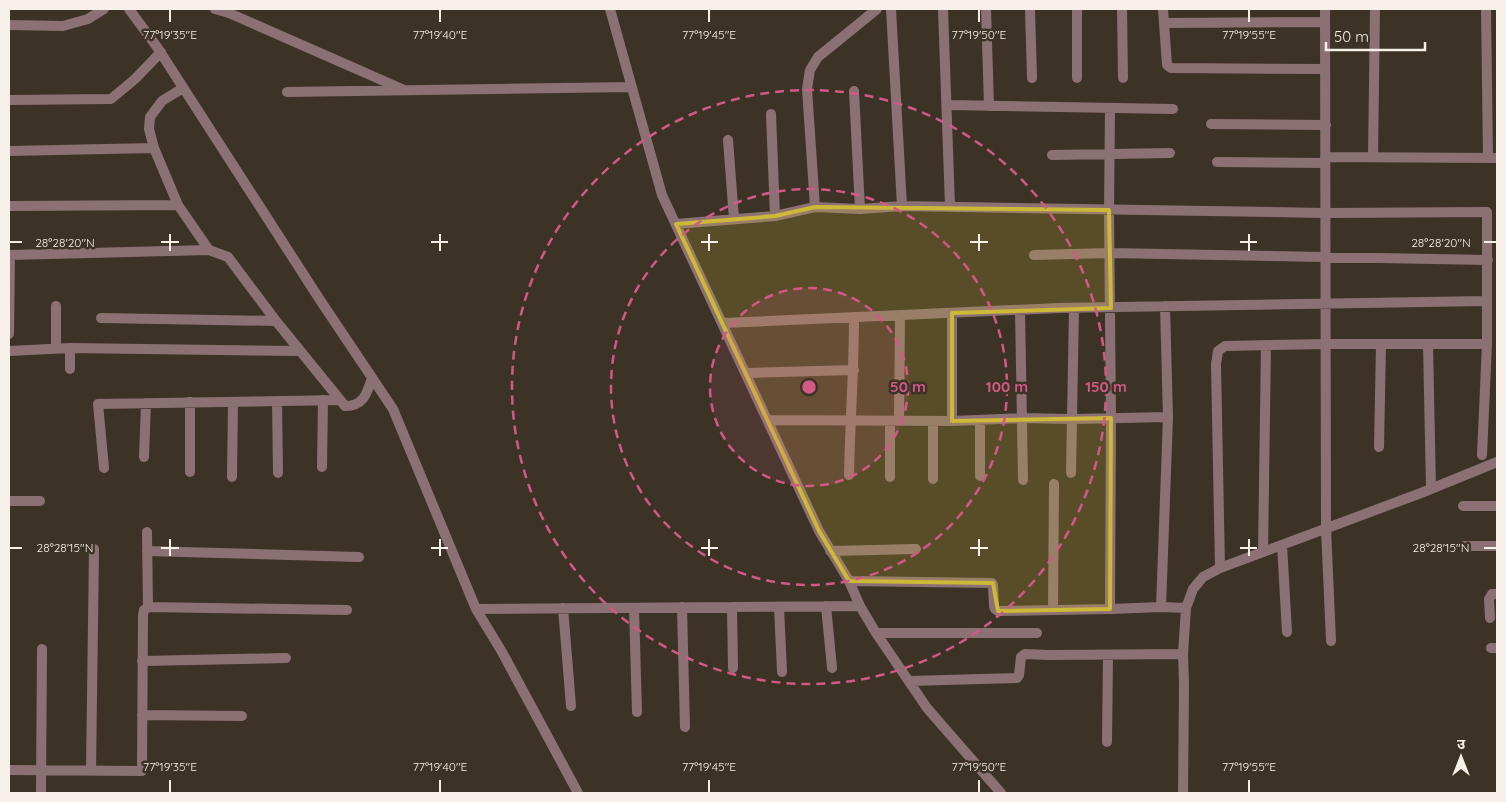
<svg xmlns="http://www.w3.org/2000/svg" width="1506" height="802" font-family="Quicksand,'Noto Sans Devanagari',sans-serif">
<style>
.lines{fill:none;stroke-linecap:round;stroke-linejoin:round}
.street{stroke:#8c7174;stroke-width:10}
.marked{fill:#ceb837;fill-opacity:0.2;stroke:#ceb837;stroke-width:4;stroke-linejoin:round}
.ticks{fill:none;stroke:#f6f0e8;stroke-width:2}
.ring{fill:none;stroke:#d25985;stroke-width:2.5;stroke-dasharray:9 6}
.ticks-label{font-size:12px;text-anchor:middle;fill:#f6f0e8;stroke:#3c3326;stroke-width:5;stroke-linejoin:round;paint-order:stroke}
.centre{fill:#d25985;stroke:#3c3326;stroke-width:2.5}
.ring-label{font-size:15px;text-anchor:middle;font-weight:bold;fill:#d25985;stroke:#3c3326;stroke-width:5;stroke-linejoin:round;paint-order:stroke}
</style>
<rect width="100%" height="100%" fill="#3c3326"/>
<g class="lines">
<path class="street" d="M129,9L157,47L320,300L393,409L476,609L502,652L578,793
M215,9L229,13L402,89
M610,9L662,195L819,531L849,581L860,606L876,633L927,708L1001,793
M891,9L902,206
M943,9L950,206
M986,9L989,106
M1030,9L1032,78
M1077,9V78
M1122,9L1123,78
M1163,9L1167,65L1171,68L1325,69
M1325,9L1326,528L1331,641
M1486,9L1488,158
M1164,23L1325,22
M9,25L63,26L88,19L104,9
M183,88L162,101L150,117L149,129L154,148L178,205L209,250L228,257L276,321L345,406C364,406 367,393 372,378
M854,91L860,209
M287,92L632,87
M9,100L111,99L135,79L161,52
M947,105L1173,109
M1110,108L1109,210L1111,418L1110,609
M771,114L775,216
M1211,124L1326,125
M728,140L734,219
M9,151L154,148
M1052,155L1170,153
M1325,157L1497,158
M1373,157L1375,9
M1217,162L1325,163
M9,206L178,205
M815,207L807,89L810,70L818,57L877,9
M676,224L775,216L815,207L860,209L902,206L1326,213L1487,212V344L1482,455
M9,255L209,250
M1034,255L1110,253L1488,260
M1020,310L1023,480
M952,313V421
M101,318L276,321
M723,323L1058,308L1487,301
M9,334L10,255
M1428,344L1431,489
M56,349V306
M9,351L70,348L300,351
M70,369V348
M747,373L854,370
M277,401L278,473
M768,420L952,421L1021,418L1072,419L1168,417
M890,421V477
M899,421L900,315
M1379,447L1381,344
M144,457L146,403
M322,467L323,400
M104,468L98,404L339,400
M190,472V402
M1071,473L1074,308
M849,475C850,422 854,370 854,317
M980,476V420
M232,477L233,402
M933,479V421
M9,501H40
M1463,506H1497
M147,532L148,607
M1282,545L1287,632
M1464,546H1497
M147,551L359,557
M830,551L916,549
M1263,552L1266,345
M1220,568L1216,364L1218,351L1225,346L1326,344H1487
M849,581L992,583L993,585L994,606L995,609L998,611L1110,609L1161,607L1168,417L1165,306
M826,606L832,668
M682,607L685,727
M732,607L733,668
M779,607L782,672
M1161,607L1186,608
M563,608L571,706
M634,608L637,712
M476,609L860,606
M1053,609L1054,484
M1490,618L1489,599L1492,594H1497
M876,633H1037
M1491,648H1497
M142,661L286,658
M909,681L1017,678L1019,675L1021,657L1025,654L1048,655L1183,654
M142,715L242,716
M1107,742L1108,655
M9,770L142,771L143,615L144,610L148,607L347,610
M91,771L94,549
M41,793L42,649
M1183,793L1184,684L1183,654L1186,608L1193,589L1203,577L1220,568L1421,493L1497,462"/>
</g>
<path class="marked" d="M815,207L1109,210L1111,308L952,313V421L1111,418L1110,609L998,611L993,583L849,581L819,531L676,224L775,216Z"/>
<path class="ticks" d="M170,10V22M440,10V22M709,10V22M979,10V22M1249,10V22M170,234V251M440,234V251M709,234V251M979,234V251M1249,234V251M10,242H22M161,242H179M431,242H448M701,242H718M970,242H988M1240,242H1257M1484,242H1496M170,539V556M440,539V556M709,539V556M979,539V556M1249,539V556M10,548H22M161,548H179M431,548H448M701,548H718M970,548H988M1240,548H1257M1484,548H1496M170,780V792M440,780V792M709,780V792M979,780V792M1249,780V792"/>
<circle cx="809" cy="387" r="99" fill="#d25985" fill-opacity=".12"/>
<g class="ring">
<circle cx="809" cy="387" r="99"/>
<circle cx="809" cy="387" r="198"/>
<circle cx="809" cy="387" r="297"/>
</g>
<g class="ticks-label">
<text x="170" y="39">77°19'35"E</text>
<text x="440" y="39">77°19'40"E</text>
<text x="709" y="39">77°19'45"E</text>
<text x="979" y="39">77°19'50"E</text>
<text x="1249" y="39">77°19'55"E</text>
<text x="65" y="247">28°28'20"N</text>
<text x="1441" y="247">28°28'20"N</text>
<text x="65" y="552">28°28'15"N</text>
<text x="1441" y="552">28°28'15"N</text>
<text x="170" y="771">77°19'35"E</text>
<text x="440" y="771">77°19'40"E</text>
<text x="709" y="771">77°19'45"E</text>
<text x="979" y="771">77°19'50"E</text>
<text x="1249" y="771">77°19'55"E</text>
</g>
<circle cx="809" cy="387" r="8" class="centre"/>
<g class="ring-label">
<text x="908" y="392">50 m</text>
<text x="1007" y="392">100 m</text>
<text x="1106" y="392">150 m</text>
</g>
<rect width="1506" height="802" fill="none" stroke="#f6f0e8" stroke-width="20"/>
<g transform="translate(1461 757)" stroke="#3c3326" stroke-width="4" paint-order="stroke">
<path d="M0-4L9 19L0 12L-9 19Z" fill="#f6f0e8"/>
<text y="-8" font-size="14" font-weight="bold" text-anchor="middle" fill="#f6f0e8">उ</text>
</g>
<path d="M1326 42v8h99v-8" fill="none" stroke="#f6f0e8" stroke-width="2.5"/>
<text x="1334" y="42" font-size="15" fill="#f6f0e8" stroke="#3c3326" stroke-width="4" paint-order="stroke">50 m</text>
</svg>
